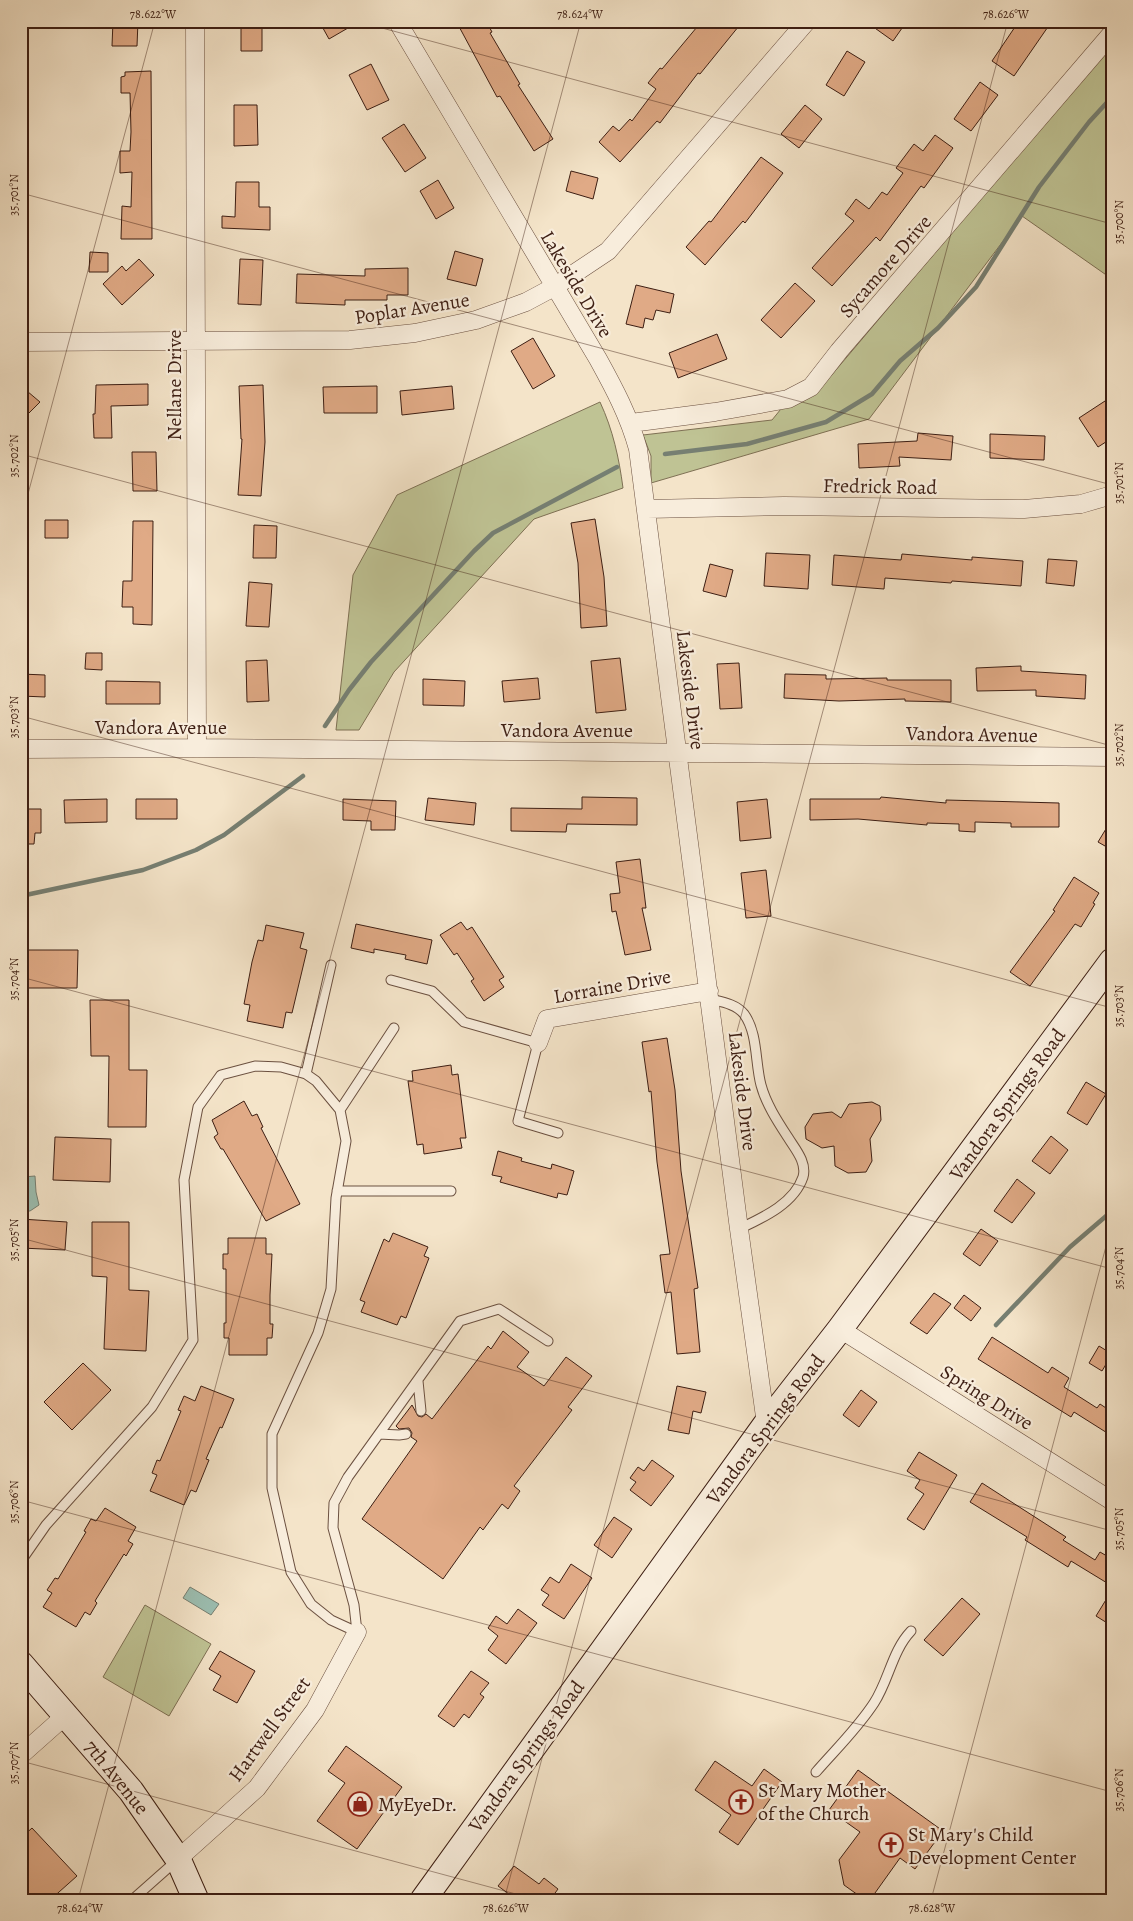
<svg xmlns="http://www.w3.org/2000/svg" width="1133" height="1921" font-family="Alegreya,serif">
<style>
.green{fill:#bfc394;stroke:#7e7054}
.water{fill:#9cbfb2;stroke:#767f72}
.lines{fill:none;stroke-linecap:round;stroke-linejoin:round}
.stream{stroke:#767f72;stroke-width:4.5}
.building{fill:#e0aa86;stroke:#3d1e13}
.lane-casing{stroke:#6b5040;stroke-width:11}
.street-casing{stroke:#6b5040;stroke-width:19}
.secondary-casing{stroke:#3d1e13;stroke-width:27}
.lane{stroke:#f8eddc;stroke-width:9}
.street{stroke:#f8eddc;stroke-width:18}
.secondary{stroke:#f8eddc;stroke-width:25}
.ticks{fill:none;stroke:#3d1e13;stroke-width:1;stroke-opacity:0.45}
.labels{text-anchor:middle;stroke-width:4.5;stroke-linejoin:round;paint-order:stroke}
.street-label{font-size:20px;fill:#3d1e13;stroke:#f8eddc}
.poi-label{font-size:20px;fill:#3d1e13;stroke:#f8eddc;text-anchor:start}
.neatline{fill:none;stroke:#3d1e13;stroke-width:2}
.ticks-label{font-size:12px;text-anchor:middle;fill:#3d1e13}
</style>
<rect width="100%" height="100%" fill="#f4e4c9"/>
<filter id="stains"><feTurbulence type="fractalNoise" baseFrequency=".004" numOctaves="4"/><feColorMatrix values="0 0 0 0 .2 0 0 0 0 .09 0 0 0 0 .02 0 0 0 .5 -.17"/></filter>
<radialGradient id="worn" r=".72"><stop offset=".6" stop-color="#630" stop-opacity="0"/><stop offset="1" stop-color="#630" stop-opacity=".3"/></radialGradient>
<path class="green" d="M1112,43V279L1022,216L869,419L651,483V456L643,435L772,420L785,404L822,386L830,377Z
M600,402C613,430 619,458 623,488L534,519L394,672L359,730H336L353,575L397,495Z
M145,1605L211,1644L169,1716L103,1677Z"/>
<path class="water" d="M35,1176L36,1192L39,1205L30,1211H21C21,1199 24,1189 23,1177Z
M190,1587L219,1604L211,1615L183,1598Z"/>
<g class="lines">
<path class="stream" d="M665,454L747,444L826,422L872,394L900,361L938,328L976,287L1039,187L1089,122L1112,97
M325,726L349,690L371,662L474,551L493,533L617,467
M21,896L143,870L196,850L224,835L303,776
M996,1325L1070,1247L1112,1211"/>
</g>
<path class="building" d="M113,21H138L137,46H112Z
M241,21H262V51H241Z
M319,21H360L329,39Z
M456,21H486L492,32L490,33L520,84L518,85L553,139L534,151L500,96L497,97Z
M702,21H743L700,74L698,73L660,123L657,121L620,162L599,142L613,126L619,131L630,119L632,121L656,89L648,83L660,68L662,69Z
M865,21H907L893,41Z
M1019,21H1052L1014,76L992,61Z
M847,51L865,62L844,96L826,85Z
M371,64L389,100L367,110L349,75Z
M151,71L152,239H121L122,206L131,207L132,172L120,173V151H130L131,132L130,93H121V77L125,76V72Z
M980,82L998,95L971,131L954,119Z
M234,105H257L258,145L234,146Z
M805,105L822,119L799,148L781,134Z
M404,124L426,158L405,172L382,138Z
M935,135L953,148L924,188L921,186L880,241L876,237L832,286L812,268L854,221L845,214L856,199L869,209L882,192L887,195L903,173L896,168L914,144L923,151Z
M761,157L783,173L745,223L743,221L705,265L686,247L709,221L711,222Z
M571,171L598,178L593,199L566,191Z
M438,180L454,208L436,219L420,191Z
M236,182H259V207H270V230L222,228V216L235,217Z
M455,251L483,259L476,286L447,279Z
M90,252L108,253V272H89Z
M139,259L154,275L122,305L103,284L122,266L126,271Z
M240,259L263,260L261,305L238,304Z
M408,268V295H387V300H345V305L296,303L297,274L365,276V269Z
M795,283L815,301L781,338L761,320Z
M636,285L674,294L670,313L656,310L653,320L645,318L643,328L626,324Z
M717,334L727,359L678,378L669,353Z
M533,338L555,376L533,389L511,351Z
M148,384V405L111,406L112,438H94L93,414H95L96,385Z
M263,385L265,442L261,496L238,495L242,439H241L239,386Z
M21,386L40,402L21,421Z
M377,386V413H324L323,387Z
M452,386L454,409L402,415L400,391Z
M1105,401L1112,411V438L1098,447L1079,418Z
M918,433L953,436L951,460L899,457L900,466L859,468L858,444L917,441Z
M990,434L1045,436L1044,460L990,458Z
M132,452H156L157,491H133Z
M595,519L604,577L607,626L581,628L578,563L571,523Z
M45,520H68V538H45Z
M133,521H153L152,625L133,624V607H122L123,581H132Z
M254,525L277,526L276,558H253Z
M766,553L810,555L808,589L764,586Z
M902,554L972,560V557L1023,561L1021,586L952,581L951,583L885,578L884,589L832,585L834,555L901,560Z
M1048,559L1077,561L1074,586L1046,583Z
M710,564L733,570L726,597L703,591Z
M249,582L272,584L269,627L246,626Z
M86,653H102V670L85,669Z
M620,658L626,710L596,713L591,661Z
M267,660L269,701L247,702L246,661Z
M739,663L742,708L720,709L717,664Z
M1021,666V671L1086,675L1085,699L1036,696V690L977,691L976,668Z
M21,674L45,675V697L21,696Z
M785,674L826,675V679L887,678V680H951V702L905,701V699L839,701L784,698Z
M538,678L540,699L504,702L502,681Z
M423,679L465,681L464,706L423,705Z
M106,681L160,682V704H106Z
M582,797L637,798V825L567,824L566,832L511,831V808L582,809Z
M881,797L946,803V800L1059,803V827H1011V823L975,822V832L959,831V824L927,823V825L858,819L810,820V799H880Z
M428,798L476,803L474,825L425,820Z
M107,799V822L65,823L64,800Z
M136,799H177V819H136Z
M343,799L396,801L395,830H371V821L343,820Z
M767,799L771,838L740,841L737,802Z
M21,809H41V833H35L34,844H21Z
M1112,819V850L1098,842Z
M640,859L646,908H642L651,950L625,955L616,911L612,912L610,894L620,893L616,862Z
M766,870L771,916L746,918L741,873Z
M1074,877L1099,893L1093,903L1095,904L1081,927L1075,924L1030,986L1010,972L1055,911L1053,910Z
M461,922L467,930L472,927L504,977L499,980L504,987L484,1001L471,981L474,979L457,953L454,955L440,935Z
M356,924L432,940L427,964L405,959L406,955L374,949V953L351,948Z
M266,925L304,933L300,948L307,950L292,1013L286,1012L283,1028L247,1021L250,1005L244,1004L252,962L258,940L263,941Z
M21,950H78L77,988H21Z
M90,1000H129V1070H147L146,1127H108L109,1056H91Z
M667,1038L675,1090L681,1171L698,1288L694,1289L700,1352L677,1354L671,1292L665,1293L660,1255L670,1254L657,1162L651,1091L649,1092L642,1042Z
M451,1065L452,1075L458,1074L466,1138H460L462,1148L424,1154L423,1144L417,1145L408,1081H413L412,1071Z
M1086,1082L1106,1094L1087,1125L1067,1113Z
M244,1101L252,1116L257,1114L263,1127L261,1128L300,1204L266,1221L223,1149H221L214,1137L218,1134L212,1120Z
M872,1102L880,1106L881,1120L870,1139L872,1161L866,1172L848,1173L835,1166L834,1146L822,1148L806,1139L805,1127L813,1114L832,1112L841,1118L849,1104Z
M1051,1136L1068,1150L1050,1174L1032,1161Z
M55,1137L111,1139L110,1182L53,1180Z
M498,1151L522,1158L521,1161L551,1169L552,1164L574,1171L567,1195L558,1193L557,1198L500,1182L502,1177L492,1175Z
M1017,1179L1035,1193L1012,1223L994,1211Z
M21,1219L67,1222L65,1250L21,1248Z
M92,1222H129V1290L149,1291L146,1351L104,1349L107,1277L92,1276Z
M981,1229L998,1241L980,1266L963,1254Z
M393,1233L428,1247L424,1256L429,1258L406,1318L401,1316L397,1325L361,1312L365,1302L360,1300L384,1239L389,1242Z
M228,1238H266V1254H272L270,1295V1324H273L272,1338H267V1355H229V1338H224V1323H226V1269H223V1254H228Z
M934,1293L951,1304L927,1334L910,1323Z
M964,1295L981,1308L971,1321L954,1308Z
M503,1331L529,1352L517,1367L544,1386L566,1357L592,1376L568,1407L572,1410L514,1486L520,1491L508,1509L502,1504L483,1530L480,1527L443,1579L362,1519L417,1441L411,1437L412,1433L409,1428L399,1429L396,1426L412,1405L418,1416L422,1417L426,1414L432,1419L488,1346L491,1349Z
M992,1337L1048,1373L1052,1367L1069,1378L1064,1387L1097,1408L1100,1404L1112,1412V1436L1074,1412L1071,1417L978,1359Z
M1099,1346L1112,1354L1102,1371L1089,1363Z
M83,1363L111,1390L72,1430L44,1402Z
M201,1386L234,1399L222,1428L220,1427L206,1459L209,1460L196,1492L191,1490L184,1505L150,1491L157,1475L152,1473L157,1460L160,1461L181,1411L178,1410L184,1396L195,1401Z
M677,1386L706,1392L701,1413L693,1411L689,1434L668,1430Z
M861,1390L877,1402L859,1427L843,1415Z
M919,1452L957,1475L924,1530L907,1519L924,1494L915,1488L920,1480L907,1471Z
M652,1460L674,1476L651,1506L630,1490L636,1482L630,1478L638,1467L644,1471Z
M982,1483L1066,1537L1063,1540L1095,1560L1100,1552L1112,1559V1586L1071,1561L1068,1567L1025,1540L1027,1537L970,1502Z
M105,1508L136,1527L128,1541L133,1544L126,1556L124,1554L95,1601L97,1603L90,1615L85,1612L76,1627L43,1607L52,1593L47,1590L55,1578L58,1579L86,1532L84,1531L91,1519L96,1521Z
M614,1517L632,1529L612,1558L594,1545Z
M571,1564L592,1578L564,1619L542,1605L549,1595L541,1590L550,1577L559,1583Z
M1112,1590V1626L1096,1616Z
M962,1598L980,1614L943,1656L924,1640Z
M518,1609L537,1623L506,1664L488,1650L498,1636L488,1628L496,1616L507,1624Z
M220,1651L255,1671L237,1703L213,1690L221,1676L209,1669Z
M471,1671L489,1683L480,1694L484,1697L469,1718L464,1714L454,1727L438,1716Z
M346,1746L402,1787L357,1849L317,1821L345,1783L328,1771Z
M715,1761L752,1786L764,1769L782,1782L738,1845L719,1832L731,1815L695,1790Z
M858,1770L943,1831L915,1869L900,1858L870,1900H865L844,1885L839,1860L860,1832L829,1810Z
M32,1828L77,1876L50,1900H34L21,1886V1838Z
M514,1866L539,1884L544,1878L558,1889L550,1900H517L498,1886Z"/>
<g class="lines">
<g class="lane-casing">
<path id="lane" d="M391,980L432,991L464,1022L538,1043L518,1121L558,1133
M710,999C722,1002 736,1004 744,1014C758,1033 755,1063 761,1085C766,1104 778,1122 789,1139C796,1150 807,1163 803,1177C794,1204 762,1218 739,1229
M306,1074L331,965
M340,1110L394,1028
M337,1191H451
M418,1381L421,1411
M379,1434L399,1435L406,1434
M21,1561L46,1525L152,1407L193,1340L184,1180L198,1107L221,1075L255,1066L281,1067L306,1074L316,1081L340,1110L346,1141L336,1198L331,1289L318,1333L272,1434V1488L291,1572L311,1604L331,1620L357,1632
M357,1632L354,1605L333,1528L334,1503L348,1477L460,1321L499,1309L548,1341
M816,1772C836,1749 857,1729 874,1703C889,1680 892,1651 911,1631
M132,1900L176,1861"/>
</g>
<g class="street-casing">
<path id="street" d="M195,21L197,748
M397,21L598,359C614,388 629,416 638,449L739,1229L766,1424
M21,342L350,340L415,333L476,320L526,302L554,287L608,251L807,21
M631,423L715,412L788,399L811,387L839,351L1112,33
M647,509L784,506L1024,509L1081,504L1112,495
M21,749L197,748L1112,757
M538,1043L547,1019L709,991
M840,1329L1112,1501
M21,1755L66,1715
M178,1859L257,1788L315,1710L357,1632"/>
</g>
<g class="secondary-casing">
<path id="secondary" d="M21,1664L131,1791L178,1859L196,1900
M423,1900L766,1424L840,1329L1112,961"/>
</g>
<use href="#lane" class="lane"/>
<use href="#street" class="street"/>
<use href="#secondary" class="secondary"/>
</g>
<path class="ticks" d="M356,21L1112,224M21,193L1112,485M21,454L1112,746M21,520L155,21M21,716L1112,1008M21,977L1112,1269M21,1238L1112,1531M21,1500L1112,1792M21,1761L538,1900M78,1900L581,21M504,1900L1008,21M931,1900L1112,1224"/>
<defs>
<g id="church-ring" transform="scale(1.25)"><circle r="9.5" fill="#f8eddc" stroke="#8f2418" stroke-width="1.5"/><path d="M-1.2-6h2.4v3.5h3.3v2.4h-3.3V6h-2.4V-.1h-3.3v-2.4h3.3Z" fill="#8f2418"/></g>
<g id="shop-ring" transform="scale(1.25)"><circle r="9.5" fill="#f8eddc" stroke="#8f2418" stroke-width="1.5"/><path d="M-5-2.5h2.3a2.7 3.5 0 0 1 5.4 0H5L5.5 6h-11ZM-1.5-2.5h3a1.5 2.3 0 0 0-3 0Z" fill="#8f2418"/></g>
</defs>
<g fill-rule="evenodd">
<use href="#church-ring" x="741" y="1802"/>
<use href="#shop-ring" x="360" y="1804"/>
<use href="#church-ring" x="891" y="1845"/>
</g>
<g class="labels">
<g class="street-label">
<text transform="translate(885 266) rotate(-49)" y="7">Sycamore Drive</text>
<text transform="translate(577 284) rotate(59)" y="7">Lakeside Drive</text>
<text transform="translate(412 308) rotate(-9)" y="7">Poplar Avenue</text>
<text transform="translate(174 385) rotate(-90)" y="7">Nellane Drive</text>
<text transform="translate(880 486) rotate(1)" y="7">Fredrick Road</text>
<text transform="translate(691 690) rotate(83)" y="7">Lakeside Drive</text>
<text x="161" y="734">Vandora Avenue</text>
<text x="567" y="737">Vandora Avenue</text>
<text transform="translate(972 734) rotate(1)" y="7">Vandora Avenue</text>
<text transform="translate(612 986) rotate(-10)" y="7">Lorraine Drive</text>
<text transform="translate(743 1091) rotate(83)" y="7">Lakeside Drive</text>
<text transform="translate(1007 1104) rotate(-54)" y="7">Vandora Springs Road</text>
<text transform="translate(987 1397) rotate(32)" y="7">Spring Drive</text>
<text transform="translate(765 1429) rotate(-53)" y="7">Vandora Springs Road</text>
<text transform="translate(269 1729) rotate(-54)" y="7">Hartwell Street</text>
<text transform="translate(526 1756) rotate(-54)" y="7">Vandora Springs Road</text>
<text transform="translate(117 1777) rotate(51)" y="7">7th Avenue</text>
</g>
<g class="poi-label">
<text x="758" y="1797">St Mary Mother<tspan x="758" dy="23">of the Church</tspan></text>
<text x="378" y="1811">MyEyeDr.</text>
<text x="908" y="1841">St Mary's Child<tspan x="908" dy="23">Development Center</tspan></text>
</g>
</g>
<rect width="1133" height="1921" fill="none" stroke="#f4e4c9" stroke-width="55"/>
<rect x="28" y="28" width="1078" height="1866" class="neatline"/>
<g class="ticks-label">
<text x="153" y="18">78.622°W</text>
<text x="580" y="18">78.624°W</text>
<text x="1006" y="18">78.626°W</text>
<text transform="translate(14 195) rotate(-90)" y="4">35.701°N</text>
<text transform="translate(1119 222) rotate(-90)" y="4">35.700°N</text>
<text transform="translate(14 456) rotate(-90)" y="4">35.702°N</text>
<text transform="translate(1119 483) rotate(-90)" y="4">35.701°N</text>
<text transform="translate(14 717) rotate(-90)" y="4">35.703°N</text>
<text transform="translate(1119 745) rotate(-90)" y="4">35.702°N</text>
<text transform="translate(14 979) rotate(-90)" y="4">35.704°N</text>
<text transform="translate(1119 1006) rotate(-90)" y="4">35.703°N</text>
<text transform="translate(14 1240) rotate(-90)" y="4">35.705°N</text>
<text transform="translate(1119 1268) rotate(-90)" y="4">35.704°N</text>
<text transform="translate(14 1502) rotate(-90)" y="4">35.706°N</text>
<text transform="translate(1119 1529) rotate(-90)" y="4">35.705°N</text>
<text transform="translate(14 1763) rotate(-90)" y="4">35.707°N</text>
<text transform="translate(1119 1790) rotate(-90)" y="4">35.706°N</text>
<text x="80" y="1912">78.624°W</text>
<text x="506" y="1912">78.626°W</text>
<text x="932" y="1912">78.628°W</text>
</g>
<rect width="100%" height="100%" filter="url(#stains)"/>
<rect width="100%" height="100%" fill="url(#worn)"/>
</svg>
